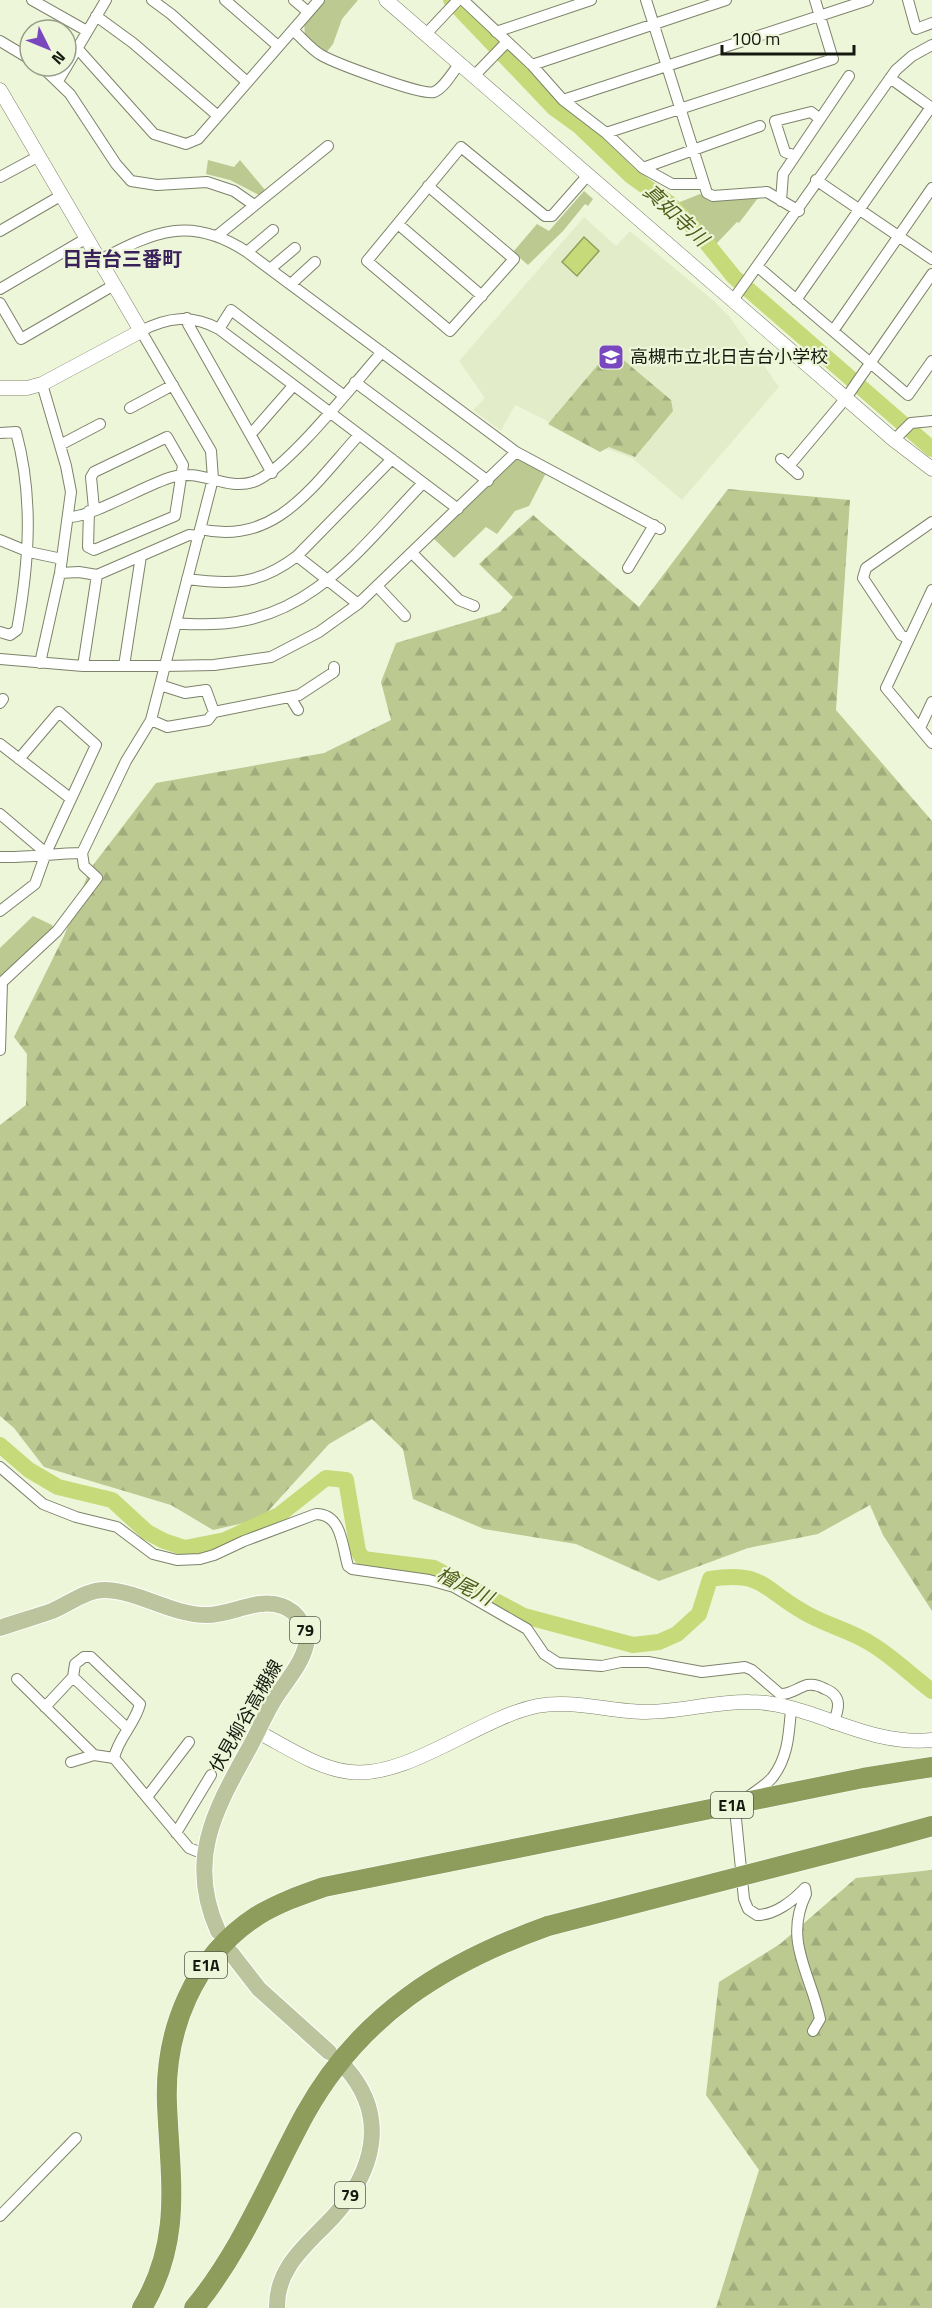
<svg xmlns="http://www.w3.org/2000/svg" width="932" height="2308" font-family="'Titillium Web','Noto Sans JP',sans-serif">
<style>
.built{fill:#e3ecc9}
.green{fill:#bcc991}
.forest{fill:url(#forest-firs)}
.water{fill:#c6da79;stroke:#91a059;stroke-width:1.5}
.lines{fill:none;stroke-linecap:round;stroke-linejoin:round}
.river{stroke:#c6da79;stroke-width:16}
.minor-casing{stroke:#7d836a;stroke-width:12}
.tertiary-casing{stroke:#7d836a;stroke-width:15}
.primary-casing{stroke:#fff;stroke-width:18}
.motorway-casing{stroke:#fff;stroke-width:21}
.minor{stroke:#fff;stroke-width:10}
.tertiary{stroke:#fff;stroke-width:14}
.primary{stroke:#bbc49d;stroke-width:16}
.motorway{stroke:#8e9d5b;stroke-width:20}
.motorway-bridge-casing{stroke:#fff;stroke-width:21;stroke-linecap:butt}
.motorway-bridge{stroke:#8e9d5b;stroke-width:20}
.labels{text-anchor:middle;stroke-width:4.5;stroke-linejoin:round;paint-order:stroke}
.shield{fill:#eef6da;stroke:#565b4b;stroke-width:1.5}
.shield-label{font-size:16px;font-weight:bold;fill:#15180e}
.poi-label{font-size:18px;fill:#15180e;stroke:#eef6da;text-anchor:start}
.street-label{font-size:18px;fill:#15180e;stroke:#eef6da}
.water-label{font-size:20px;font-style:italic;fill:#505d17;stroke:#eef6da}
.neighbourhood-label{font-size:20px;font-weight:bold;fill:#39225c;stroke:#eef6da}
</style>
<defs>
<pattern id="forest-firs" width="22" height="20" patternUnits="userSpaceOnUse" patternTransform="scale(1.5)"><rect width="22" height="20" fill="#bcc991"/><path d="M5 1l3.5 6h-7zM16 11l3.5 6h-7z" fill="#a1ac7c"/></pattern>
</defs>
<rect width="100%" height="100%" fill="#eef6da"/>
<path class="built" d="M584,217L616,246L630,231L715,302L729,316L779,387L682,500L632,458L607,449L601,451L572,433L515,405L501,431L473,410L485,398L459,361Z"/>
<path class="green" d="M324,0H358L342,19L333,44L326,53L305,35L304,23Z
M208,160L234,167L240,160L265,190L259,195L230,180L206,174Z
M584,191L593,199L588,206L585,204L563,231L528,265L513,252L537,224L549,231Z
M700,194L708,200L758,198L739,223L737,222L716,244L675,204Z
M516,458H520L547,471L529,506L515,511L497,534L486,527L454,558L433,538Z
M33,916L52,925L53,928L0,976V948Z"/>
<path class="forest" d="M620,357L671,400L673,411L635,457L609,447L600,452L548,424L602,360Z
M728,489L850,500L836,710L932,821V1611L883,1535L870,1505L818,1534L748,1548L659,1581L576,1544L484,1529L413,1499L403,1449L372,1419L329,1444L261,1519L213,1530L171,1505L44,1467L14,1428L0,1416V1125L26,1105L27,1054L14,1037L64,936L90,869L156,783L324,753L391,720L381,682L396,643L500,612L513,597L479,564L533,515L639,607Z
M932,1870V2308H716L759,2170L706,2095L719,1982L780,1944L856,1878Z"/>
<path class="water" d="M584,237L599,251L577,276L562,262Z"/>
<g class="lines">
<path class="river" d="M451,0L554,108L579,126L631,176L669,203L696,230L734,277L932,449
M0,1445L29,1470L58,1487L112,1500L147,1532L164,1541L185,1548L225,1540L279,1515L326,1478L346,1480L358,1551L363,1559L434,1568L524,1616L633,1645L659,1642L677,1634L699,1614L710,1579C763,1571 762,1588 802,1611C824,1625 851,1630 873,1645C894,1658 912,1676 932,1691"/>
<g class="minor-casing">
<path id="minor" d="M32,0L87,31
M152,0L171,14L247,82
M225,0L278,46
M294,0L308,12
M463,0L532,65L563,100L606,133L643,168L760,126
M646,0L707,193L713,196L767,192L799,211
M908,0L916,29L932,23
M96,16L133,43L218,116
M293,30C302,38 311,49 321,55C335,63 422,96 434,92C444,88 453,72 459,64
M496,32L591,0
M426,34L458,0
M0,41L30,59
M77,48L154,134L186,144L198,139L319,0
M532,65L726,0
M41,66L70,94L116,164L131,181L157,185L207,182L234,191L254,205
M474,76L506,43
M890,78L932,108
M58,81L106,0
M563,100L868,0
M606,133L833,59L815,0
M795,156L785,152L775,121L811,112L820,119
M643,168L672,184H704
M0,177L39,156
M816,180L932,259
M428,186L514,259L450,331L367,261L461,147L545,216H552L588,175
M781,201L783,174L849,76
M398,224L482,296
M0,231L62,195
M218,235L328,146
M247,252L273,230
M100,260C155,231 191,215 247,252L516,452L660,529
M758,267L908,395L932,361
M270,269L295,248
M291,284L315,262
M0,289L87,238
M733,300L896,70L912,56L932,45
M796,300L931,107
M0,303L21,339L114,285
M187,318L188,324L272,473
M219,329L231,310L343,395
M833,331L932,188
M355,382L488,481
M130,408L173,385
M0,433L16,432C34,498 29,563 17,630L10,635L0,632
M251,434L293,386
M894,440L911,423L932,421
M60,445L100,424
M781,459L798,474
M789,466L846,398L932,274
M89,511L88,547L94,550L175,516L183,465L167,437L94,472L91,477L94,509
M70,517C94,516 145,485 172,477C200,468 226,491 253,482C284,473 357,380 382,352
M200,529C276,547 314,484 359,435
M0,540L29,552L62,559
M412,553L459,600L474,606
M297,556L358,604
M628,568L654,525
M60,573L79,572L97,575L189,535L199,536
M187,579C232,585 259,585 297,556L392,459
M377,586L405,616
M932,590L886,688L932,743
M176,623C188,625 200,624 213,624C310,622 361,547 423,483
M909,639L901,635L863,578L866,568L932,522
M0,659L83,666H165L214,665L271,657L319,632L358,604L516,452
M40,663L60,573L71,492L66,466L42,384
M83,666L97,575
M124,666L141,556
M160,685L185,693L206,690L214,712
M290,697L298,710
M0,703L3,699
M151,720L167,727L208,720L214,712L299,695L334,672V667
M920,728L932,702
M0,744L70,798
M0,814L46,853
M0,857C29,858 54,853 82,853L126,761L151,720L213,479L211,451L141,331C168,317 191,314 219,329L458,509
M0,911L35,884L46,853L96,745L59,712L19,759
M0,984L57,931L97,878L84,866L82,853
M0,1050L2,982
M0,1467L43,1504L76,1517L117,1527L153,1554L177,1560L200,1559L214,1555L244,1541L316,1514C342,1514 342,1546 348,1566L352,1569L429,1580L454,1587L527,1629L544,1654L558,1663L602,1666L621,1662H648L702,1672L745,1667L752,1670L780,1694C790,1695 797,1688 807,1685C813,1684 820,1686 825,1689C843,1696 839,1709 833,1724
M73,1677L128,1729
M17,1679L94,1755
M45,1707L73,1677L75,1664L84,1657H91L140,1704C135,1724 118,1738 114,1758
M791,1709C789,1734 788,1758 772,1778C761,1790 745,1796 735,1809L744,1899L748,1909L757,1915C775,1915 793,1901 805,1888L806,1894C783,1941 811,1974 820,2019L813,2031
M71,1762L94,1755L114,1758L189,1848L204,1854
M147,1797L189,1742
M176,1833L211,1775
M0,2216L76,2138"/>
</g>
<g class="tertiary-casing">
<path id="tertiary" d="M386,0L894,440L932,469
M0,90L141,331L42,384L27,388H0
M258,1732C287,1747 317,1768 350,1772C407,1779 479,1718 537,1706C573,1699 611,1712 646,1712C681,1712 716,1701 750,1702C810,1702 866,1747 932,1740"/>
</g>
<g class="primary-casing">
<path id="primary" d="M0,1628C17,1622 35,1617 52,1611C69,1604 87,1589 106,1590C142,1592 171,1615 207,1615C232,1615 258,1597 282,1606C297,1611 310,1630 306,1645C301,1666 285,1682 274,1700C264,1716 257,1735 247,1752C213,1813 187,1862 218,1931
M231,1953L259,1989L329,2052
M277,2308C276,2267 307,2245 333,2217C374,2172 389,2117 346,2068"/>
</g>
<g class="motorway-casing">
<path id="motorway" d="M885,1839L932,1826
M142,2308C183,2240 170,2179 167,2104C164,2030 194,1957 257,1916C278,1903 301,1895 324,1887L533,1845
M194,2308C242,2250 269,2180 305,2114C360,2015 444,1963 548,1926"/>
</g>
<use href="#minor" class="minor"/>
<use href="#tertiary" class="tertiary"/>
<use href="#primary" class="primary"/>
<use href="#motorway" class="motorway"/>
<g class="motorway-bridge-casing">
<path id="motorway-bridge" d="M533,1845L863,1778L932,1767
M548,1926L885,1839"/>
</g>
<use href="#motorway-bridge" class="motorway-bridge"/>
</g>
<defs>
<g id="school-square" transform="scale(1.35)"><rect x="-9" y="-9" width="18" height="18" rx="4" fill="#7948bf" stroke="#eef6da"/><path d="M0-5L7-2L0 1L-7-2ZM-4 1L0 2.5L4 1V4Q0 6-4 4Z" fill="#fff"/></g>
</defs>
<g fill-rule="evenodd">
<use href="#school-square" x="611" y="357"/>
</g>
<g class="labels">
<g class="shield">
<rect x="290" y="1617" width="30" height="26" rx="4.5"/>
<rect x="711" y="1792" width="42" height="26" rx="4.5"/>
<rect x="185" y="1952" width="42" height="26" rx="4.5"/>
<rect x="335" y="2182" width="30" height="26" rx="4.5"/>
</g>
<g class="shield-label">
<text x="305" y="1636">79</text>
<text x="732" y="1811">E1A</text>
<text x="206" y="1971">E1A</text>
<text x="350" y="2201">79</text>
</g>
<g class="poi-label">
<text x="630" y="363">高槻市立北日吉台小学校</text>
</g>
<g class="street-label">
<text transform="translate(246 1716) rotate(-60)" y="6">伏見柳谷高槻線</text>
</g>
<g class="water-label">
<text transform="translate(676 215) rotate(43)" y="7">真如寺川</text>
<text transform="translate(465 1586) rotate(27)" y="7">檜尾川</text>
</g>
<g class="neighbourhood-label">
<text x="122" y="266">日吉台三番町</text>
</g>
</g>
<g transform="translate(48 48) rotate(133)"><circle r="28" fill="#eef6da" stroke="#979d88" stroke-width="1.5"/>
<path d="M0-4.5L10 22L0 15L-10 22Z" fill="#7948bf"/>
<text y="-9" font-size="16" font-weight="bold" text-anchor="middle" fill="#15180e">N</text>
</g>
<path d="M722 45v9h132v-9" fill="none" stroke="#15180e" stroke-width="3"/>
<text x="731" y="45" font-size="18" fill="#15180e" stroke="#eef6da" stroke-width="4.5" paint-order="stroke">100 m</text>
</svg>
